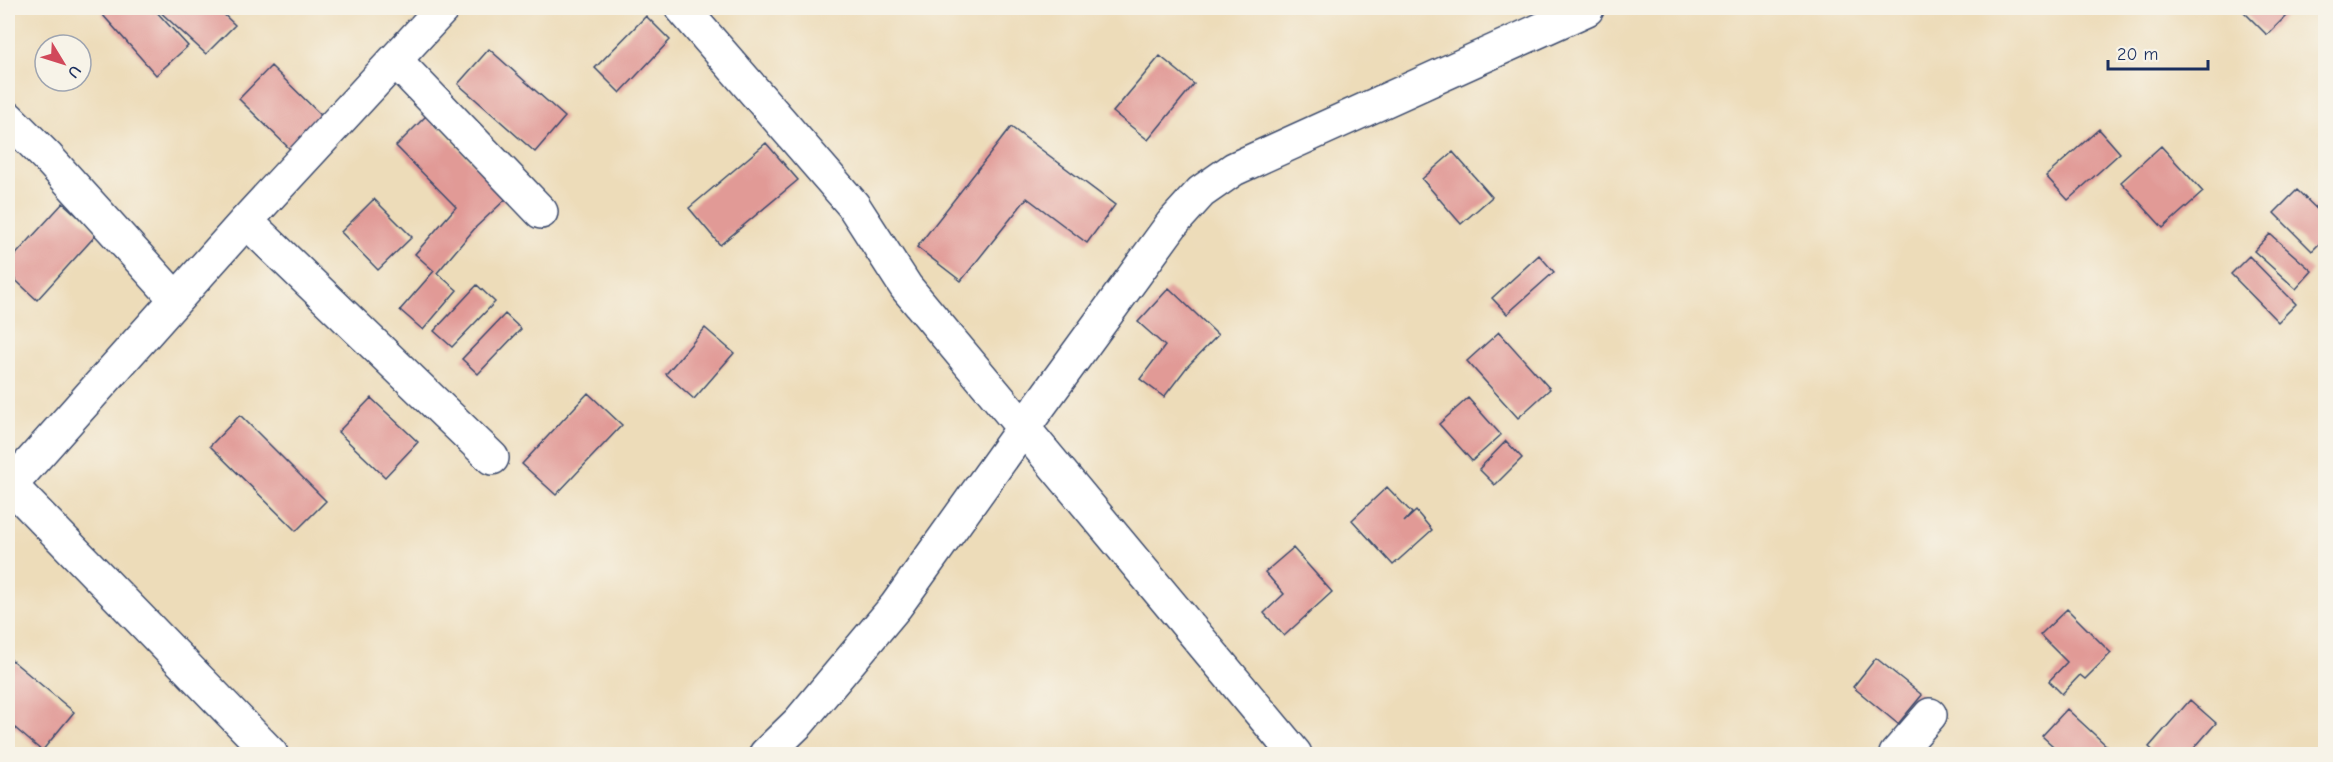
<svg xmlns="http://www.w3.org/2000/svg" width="2333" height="762" font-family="'Comic Neue',sans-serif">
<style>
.building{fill:#e19a96}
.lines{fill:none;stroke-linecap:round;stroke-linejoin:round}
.minor-casing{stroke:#3a496c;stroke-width:36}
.minor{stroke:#fff;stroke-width:33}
</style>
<rect width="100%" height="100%" fill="#f7f3e8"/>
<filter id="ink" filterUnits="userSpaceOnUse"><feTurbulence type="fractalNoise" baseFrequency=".0167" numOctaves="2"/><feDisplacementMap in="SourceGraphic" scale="12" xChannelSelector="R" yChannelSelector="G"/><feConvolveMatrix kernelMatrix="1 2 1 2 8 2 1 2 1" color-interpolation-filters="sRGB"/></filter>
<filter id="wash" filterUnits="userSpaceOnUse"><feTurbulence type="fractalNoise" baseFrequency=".008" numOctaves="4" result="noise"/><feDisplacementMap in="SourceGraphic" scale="24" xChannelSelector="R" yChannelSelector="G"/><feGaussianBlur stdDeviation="1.35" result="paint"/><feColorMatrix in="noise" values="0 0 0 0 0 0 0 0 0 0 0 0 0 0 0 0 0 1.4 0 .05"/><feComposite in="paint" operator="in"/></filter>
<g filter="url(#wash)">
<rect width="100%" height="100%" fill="#eddcb9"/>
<g id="blocks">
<path class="building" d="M110,8H153L188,46L156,75L102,14Z
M156,8H217L235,25L206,54Z
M2246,8H2294L2267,35L2243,11Z
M646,16L670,40L620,93L595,68Z
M489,49L565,117L535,152L458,84Z
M1160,56L1194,84L1148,140L1113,112Z
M271,66L329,123L297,156L239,99Z
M426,116L507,198L476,227L437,273L457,290L423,330L400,310L434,271L415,254L456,207L396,146Z
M1011,127L1115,205L1087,243L1027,198L961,281L917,247Z
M2099,129L2120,153L2068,200L2046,176Z
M766,143L798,180L720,245L689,208Z
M2161,146L2203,192L2163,228L2121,182Z
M1453,152L1492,197L1461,224L1422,179Z
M2297,190L2326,218V237L2312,251L2274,213Z
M374,199L412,237L378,270L341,232Z
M63,203L97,234L37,300L8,273V263Z
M2270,234L2312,271L2296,289L2254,251Z
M1539,255L1554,272L1507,314L1492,298Z
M2249,256L2296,304L2278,322L2231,274Z
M477,285L495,302L452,347L434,331Z
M1169,288L1218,335L1187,367L1164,397L1140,379L1165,346L1138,322Z
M505,314L521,329L478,374L462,359Z
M705,328L734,353L694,399L666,374Z
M1499,332L1550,389L1518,418L1467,361Z
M588,393L622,425L556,495L522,464Z
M371,398L418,442L385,477L338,432Z
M1468,398L1501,435L1472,461L1439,424Z
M240,415L326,501L296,531L210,446Z
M1506,441L1522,458L1495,485L1479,469Z
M1387,487L1412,513L1404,522L1416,511L1432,530L1393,565L1352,520Z
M1293,548L1332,592L1284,636L1264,613L1284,594L1265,572Z
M2067,609L2111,653L2085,679L2080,675L2062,694L2049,681L2067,662L2040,635Z
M8,657L74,712L42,751L8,722Z
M1876,658L1922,695L1898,724L1853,687Z
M2190,700L2216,723L2189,754H2157L2149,747Z
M2067,709L2108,747L2101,754H2062L2042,736Z"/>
</g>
</g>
<g filter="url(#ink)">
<use href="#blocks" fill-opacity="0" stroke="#3a496c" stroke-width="1.5"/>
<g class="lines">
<g class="minor-casing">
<path id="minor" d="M682,8L853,205L906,287L1295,754
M395,60L541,212
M8,118L48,158L176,299
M246,221L492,458
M10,485L271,754
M8,488L246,221L443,8
M766,754L799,722L896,606L1024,427L1172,224L1201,192L1234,169L1587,9
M1896,754L1930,715"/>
</g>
<use href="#minor" class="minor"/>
</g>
</g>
<rect width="2333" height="762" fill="none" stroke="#f7f3e8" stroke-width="30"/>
<g transform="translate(63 63) rotate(128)"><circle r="28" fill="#f7f3e8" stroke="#9fa5b1" stroke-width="1.5"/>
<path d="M0-4.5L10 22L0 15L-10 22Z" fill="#d1495b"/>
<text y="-9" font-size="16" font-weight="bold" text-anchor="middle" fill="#1b2f5e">U</text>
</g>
<path d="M2108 60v9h100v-9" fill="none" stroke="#1b2f5e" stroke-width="3"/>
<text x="2117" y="60" font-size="18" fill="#1b2f5e" stroke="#f7f3e8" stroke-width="4.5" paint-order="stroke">20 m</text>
</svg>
